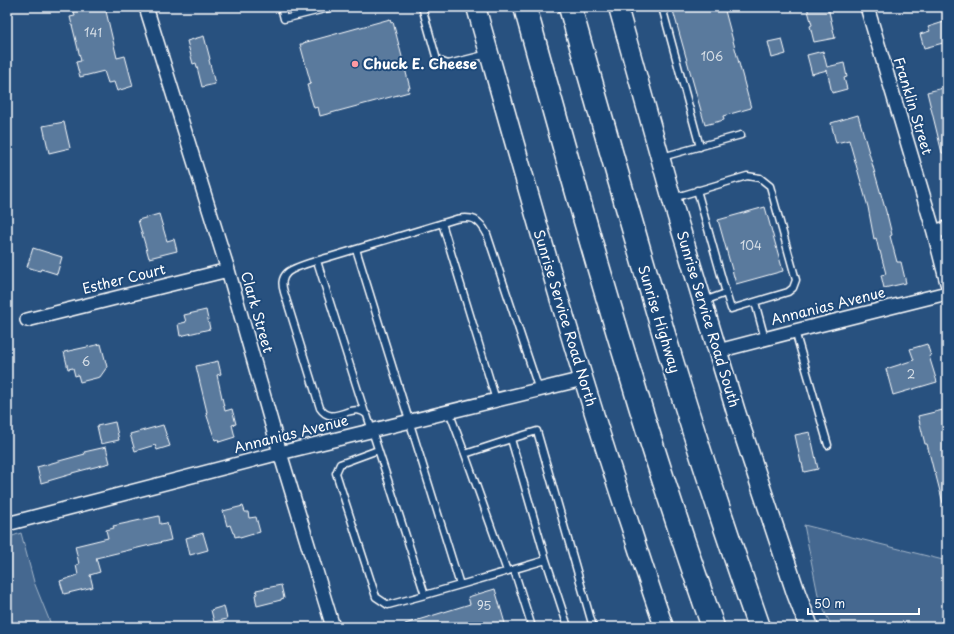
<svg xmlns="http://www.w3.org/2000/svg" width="954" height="634" font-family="'Playpen Sans',sans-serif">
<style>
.green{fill:#446890;stroke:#a2b4c8}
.building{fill:#5a7a9d;stroke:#fff}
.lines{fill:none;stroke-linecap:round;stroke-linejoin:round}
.lane-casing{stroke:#fff;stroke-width:9}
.street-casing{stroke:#fff;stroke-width:16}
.secondary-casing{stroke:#fff;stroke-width:21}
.highway-casing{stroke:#fff;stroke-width:25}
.lane{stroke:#1f4a7a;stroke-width:6}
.street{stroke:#1f4a7a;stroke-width:13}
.secondary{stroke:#1f4a7a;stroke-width:18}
.highway{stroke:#1f4a7a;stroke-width:22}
.poi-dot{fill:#ff9aa2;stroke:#1f4a7a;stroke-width:1.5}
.labels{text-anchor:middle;stroke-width:4;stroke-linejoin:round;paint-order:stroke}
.number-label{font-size:12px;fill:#d6dee6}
.poi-label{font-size:14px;font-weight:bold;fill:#fff;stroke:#1f4a7a;text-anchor:start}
.street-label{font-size:14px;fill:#fff;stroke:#1f4a7a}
</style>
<rect width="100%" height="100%" fill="#28517f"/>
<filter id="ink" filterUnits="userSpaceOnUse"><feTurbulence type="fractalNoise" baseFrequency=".025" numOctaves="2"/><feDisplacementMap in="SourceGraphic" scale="8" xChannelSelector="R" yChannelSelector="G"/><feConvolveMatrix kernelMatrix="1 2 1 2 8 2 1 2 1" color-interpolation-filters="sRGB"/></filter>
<g filter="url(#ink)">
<path class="green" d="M804,525L947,561V627H832L819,600Z
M21,533L34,582L52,627H7V538Z"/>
<path class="building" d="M73,7H105L117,58L125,56L133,86L117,91L114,82L108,83L104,71L80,77L76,62L81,61L70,17L75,16Z
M672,7H724L751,108L723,116L724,120L705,125Z
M807,7H828L835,38L814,42L810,26L812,25Z
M390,19L391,23L393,22L410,88H408L409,92L320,116L318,107L314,108L307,85L311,84L300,44H303V43Z
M947,21V42L924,48L920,34L930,31L928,27Z
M204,36L210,59L209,60L215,84L202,87L196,63L193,64L187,41Z
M782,39L786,54L772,58L768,42Z
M823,51L827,67L844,63L847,77L844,78L847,89L832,93L827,70L812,74L807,55Z
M947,87V153H942L927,92Z
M858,115L887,215V214L892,235L890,236L897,262H901L906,283L884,288L881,275L886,274L880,251H879L876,238L874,239L868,207L849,140L836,143L831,123Z
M64,122L70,148L49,153L43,126Z
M765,207L783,271L736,284L718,220Z
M159,214L167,241L174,239L177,251L149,258L138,220Z
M33,248L62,257L57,274L41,269L40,271L27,267Z
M206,310L210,329L180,336L178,324L186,322L184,315Z
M101,344L107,367L100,377L80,382L78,375L75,376L73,368L68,369L64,352Z
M927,344L931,356H929L937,382L893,395L886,369L914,360L910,349Z
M218,361L221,374L217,375L225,411L232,409L236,424L232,425L235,437L219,442L218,439L215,440L206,413L207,412L196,366Z
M943,410L947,426V503H943L935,472H934L927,444H925L918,416Z
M115,422L119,440L101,444L97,426Z
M163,425L170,446L157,450L155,445L135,451L130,434Z
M810,432L818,469L804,472L802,463H801L795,435Z
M106,447L110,463L72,473V474L41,483L37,467L85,454L84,452Z
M243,506L245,512H248L249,518L256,517L260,532L240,538L239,536L235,537L234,533H233L230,525L227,526L223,511Z
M159,516L160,524L167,523L171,540L96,558L100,572L90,575L93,587L64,594L60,581L78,575L76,565L79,564L75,546L108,538L106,530L114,528L113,526Z
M203,533L208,550L190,555L186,538Z
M281,585L284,598L281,599V600L257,606L255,595L257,594L256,590Z
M495,589L506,627H405V624L470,604L468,597Z
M224,606L227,619L214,622L211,610Z"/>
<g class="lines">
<g class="lane-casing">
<path id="lane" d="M281,7L284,19L333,7
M422,7L437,60L448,64L488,54
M662,7L700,147
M662,157L741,135
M697,190L726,293L704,301
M673,198L747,176L760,178L770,186L796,280L793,288L788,292L731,309L726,293
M442,223L496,400
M356,249L460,585L546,560L511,439L465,454L449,411
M317,261L365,413
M755,302L765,339
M795,331L828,445
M511,439L537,431L593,627
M378,450L340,464L336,473L376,597L388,605L425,595
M465,454L507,571
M546,560L568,627
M514,570L532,627
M460,585L425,595L367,415C352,400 333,428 320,408L284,292C282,285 281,279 287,273C294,266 323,259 333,256C374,244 415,231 456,219C473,216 479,219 487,234L539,390"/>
</g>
<g class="street-casing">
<path id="street" d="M146,7L228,270L280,453L333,627
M867,7L934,232L947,283
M934,232L947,228
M27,320L228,270
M718,351L795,331L947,293
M7,524L280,453L583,379"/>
</g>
<g class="secondary-casing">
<path id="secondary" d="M476,7C525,180 573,354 630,525C641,559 652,593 664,627
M618,7L674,207L736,412L796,593L809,627"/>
</g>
<g class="highway-casing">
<path id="highway" d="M525,7C559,130 593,254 631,376C656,460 684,544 713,627
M570,7C603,124 636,241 671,358C698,448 728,538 759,627"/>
</g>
<use href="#lane" class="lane"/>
<use href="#street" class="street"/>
<use href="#secondary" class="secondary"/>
<use href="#highway" class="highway"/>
</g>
</g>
<circle class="poi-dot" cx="355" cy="64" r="4"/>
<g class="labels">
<g class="number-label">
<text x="93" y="37">141</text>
<text x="712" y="61">106</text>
<text x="751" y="250">104</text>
<text x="86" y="366">6</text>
<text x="911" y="379">2</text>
<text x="484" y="610">95</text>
</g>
<g class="poi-label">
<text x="363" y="69">Chuck E. Cheese</text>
</g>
<g class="street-label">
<text transform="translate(913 106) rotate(73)" y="5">Franklin Street</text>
<text transform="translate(124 279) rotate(-14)" y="5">Esther Court</text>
<text transform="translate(828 306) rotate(-14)" y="5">Annanias Avenue</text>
<text transform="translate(257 312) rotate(74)" y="5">Clark Street</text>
<text transform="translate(565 318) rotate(73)" y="5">Sunrise Service Road North</text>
<text transform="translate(659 319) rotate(73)" y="5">Sunrise Highway</text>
<text transform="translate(708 319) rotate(73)" y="5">Sunrise Service Road South</text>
<text transform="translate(291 434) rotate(-14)" y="5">Annanias Avenue</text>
</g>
</g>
<rect width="954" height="634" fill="none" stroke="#1f4a7a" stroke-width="24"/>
<rect x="12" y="12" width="930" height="610" fill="none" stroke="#fff" stroke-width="1.5" filter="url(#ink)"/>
<path d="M808 608v6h111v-6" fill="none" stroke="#ffffff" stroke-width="2"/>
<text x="814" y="608" font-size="12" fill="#ffffff" stroke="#1f4a7a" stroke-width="3" paint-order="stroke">50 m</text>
</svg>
